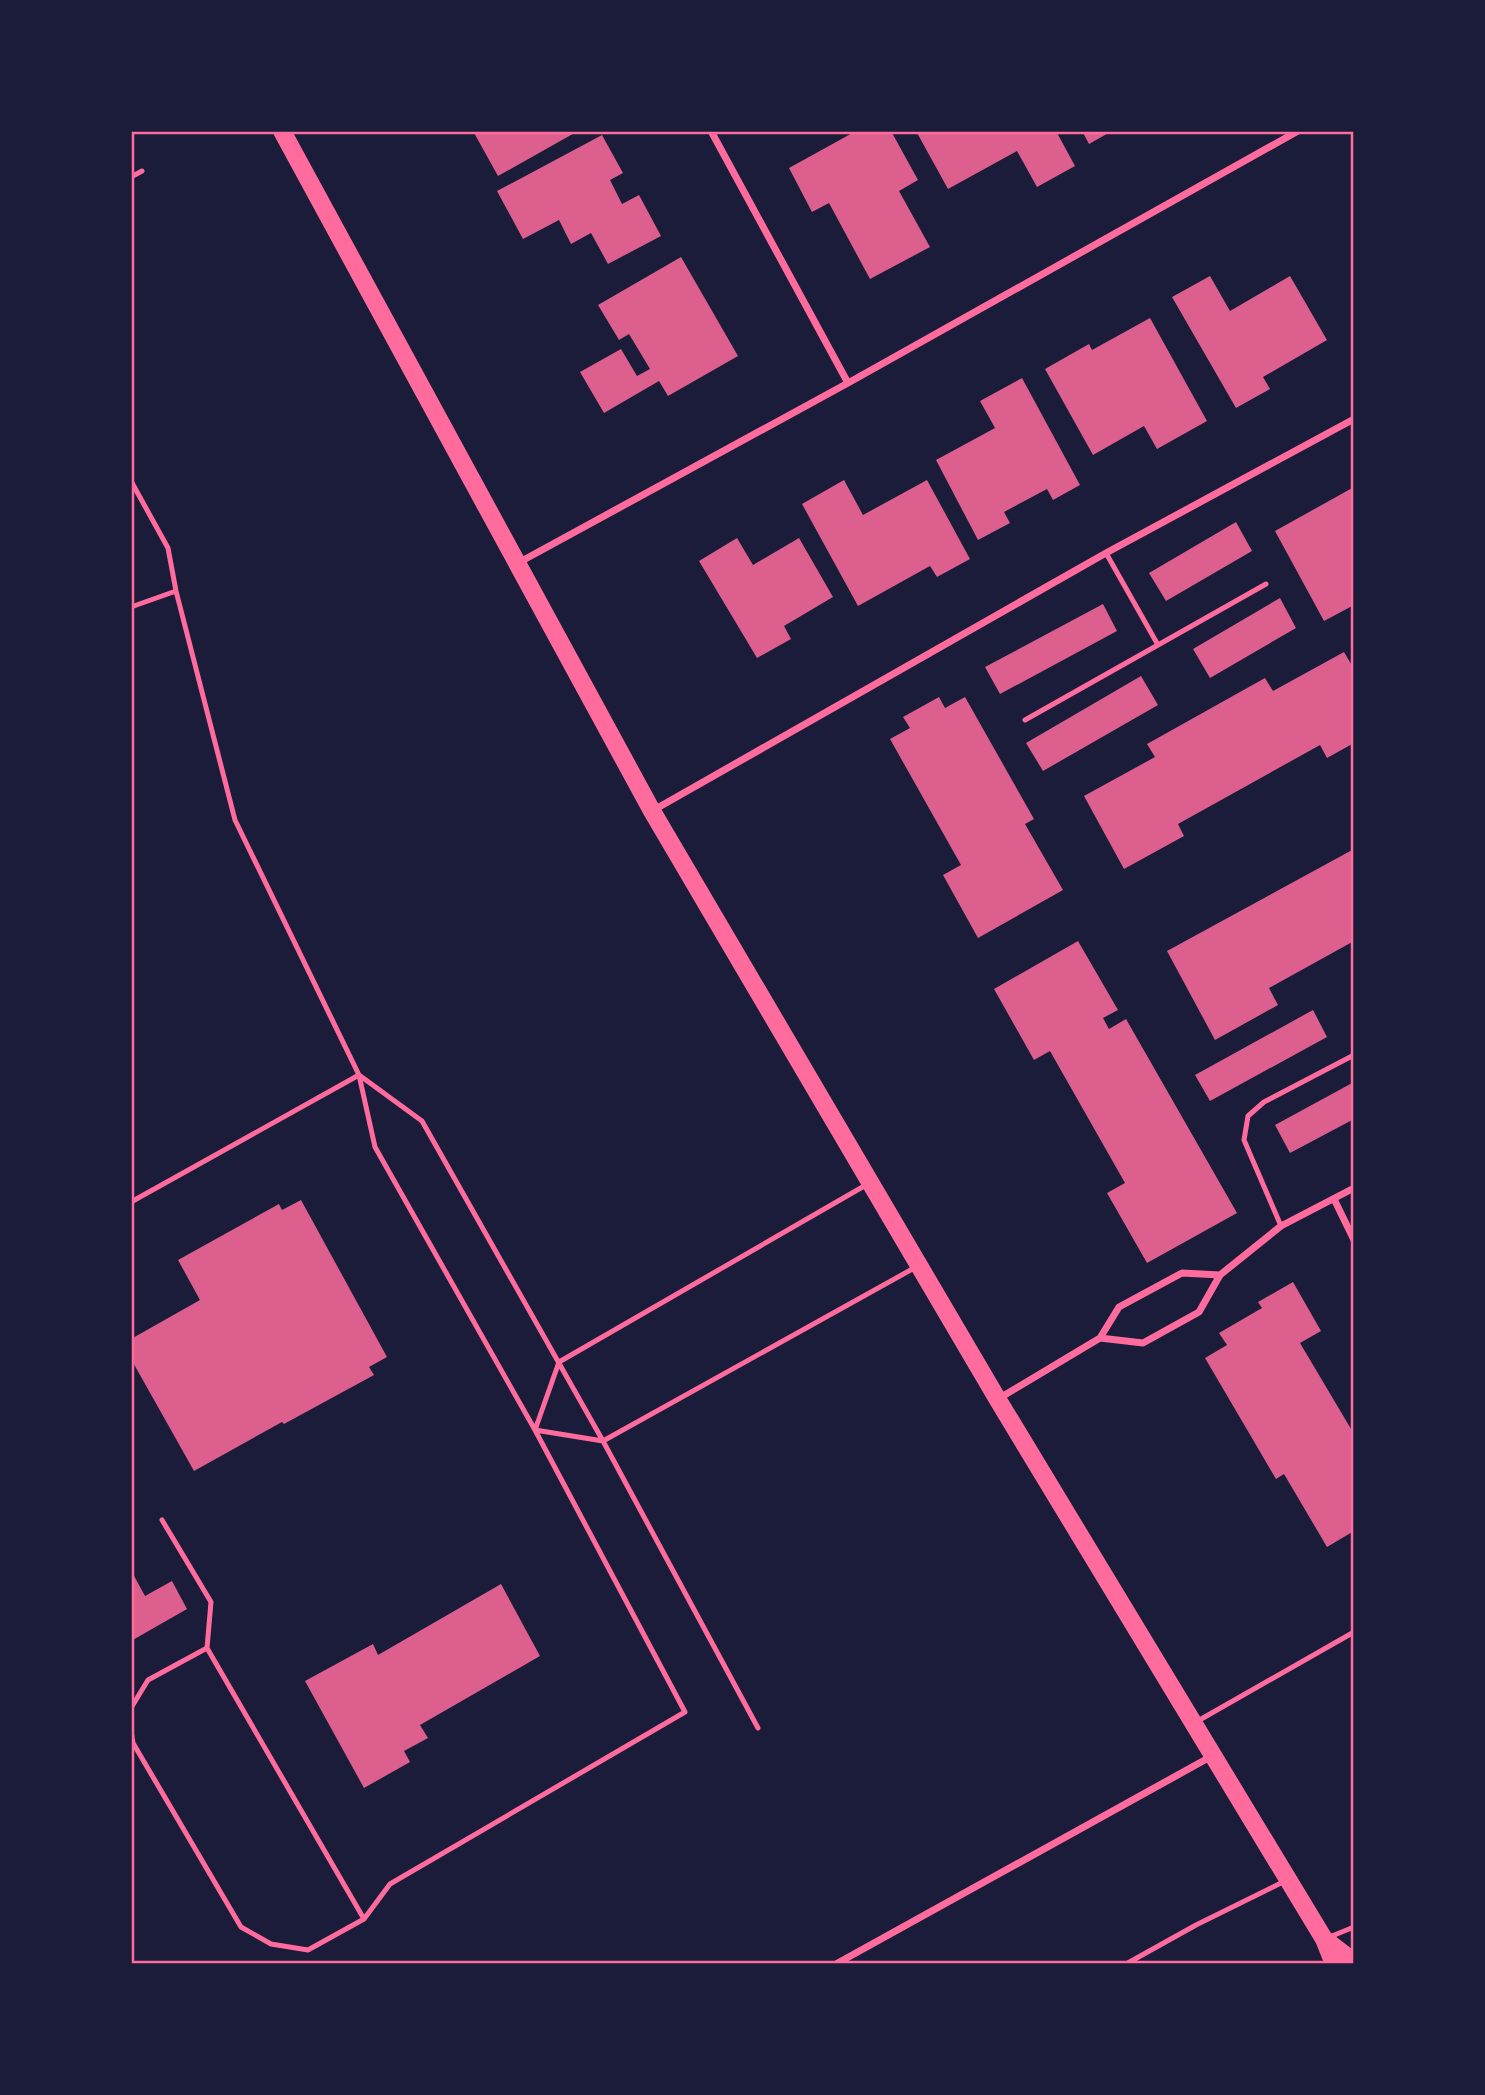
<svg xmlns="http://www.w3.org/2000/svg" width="1485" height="2095" font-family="'IBM Plex Serif',serif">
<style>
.building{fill:#dd5f8e}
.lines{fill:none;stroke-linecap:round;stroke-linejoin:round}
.service{stroke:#ff6b9d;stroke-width:5}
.minor{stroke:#ff6b9d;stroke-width:7}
.primary{stroke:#ff6b9d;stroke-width:18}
.neatline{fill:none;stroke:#ff6b9d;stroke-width:2.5}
</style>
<rect width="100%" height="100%" fill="#1b1b3a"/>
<path class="building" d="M473,131H578L498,176Z
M856,131H891L918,180L899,191L930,247L870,279L829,203L812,212L789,168Z
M916,131H1056L1075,166L1037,187L1017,151L948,189Z
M1082,131H1112L1089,144Z
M602,135L623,173L610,180L622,204L639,195L661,236L608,264L591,233L571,244L559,220L523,239L497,191Z
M681,257L738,356L668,396L659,381L604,413L580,372L621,349L637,376L650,369L629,334L619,340L598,305Z
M1210,276L1230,311L1290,276L1327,340L1263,377L1270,389L1236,408L1172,297Z
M1150,318L1207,421L1157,449L1144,426L1093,455L1045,369L1089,344L1092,350Z
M1022,378L1080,485L1053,500L1047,489L1004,512L1010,523L978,540L936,460L995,428L980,401Z
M844,480L863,515L927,480L970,559L937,577L930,566L858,606L802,504Z
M1354,487V605L1324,621L1275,531Z
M1236,522L1252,551L1166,601L1149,573Z
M737,538L753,565L799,538L833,597L784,626L791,639L757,658L699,561Z
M1280,598L1296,628L1210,678L1193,649Z
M1103,604L1117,631L1000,694L985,667Z
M1344,652L1354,669V743L1327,758L1320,745L1178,824L1184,836L1124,869L1084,796L1155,757L1147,744L1265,678L1273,691Z
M1141,676L1158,705L1043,771L1026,743Z
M939,697L945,708L965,697L1034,819L1025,824L1063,890L978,938L943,875L961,865L890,739L910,728L903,717Z
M1354,849V941L1269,988L1278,1005L1215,1040L1167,951Z
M1078,941L1118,1010L1103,1018L1109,1029L1126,1019L1237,1213L1147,1263L1107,1193L1125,1183L1050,1051L1034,1060L994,989Z
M1313,1010L1327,1037L1210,1101L1195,1075Z
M1354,1082V1119L1290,1153L1275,1125Z
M301,1200L387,1357L369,1367L374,1375L284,1424L282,1422L194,1471L131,1359V1339L200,1300L178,1260L279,1204L282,1210Z
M1293,1282L1321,1331L1300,1343L1354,1434V1531L1327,1547L1284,1474L1276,1479L1205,1358L1227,1345L1219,1333L1262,1308L1258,1302Z
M133,1574L145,1596L172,1581L187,1609L131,1641V1575Z
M501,1584L540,1656L420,1725L428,1738L404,1751L410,1762L364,1788L305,1681L373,1644L378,1655Z"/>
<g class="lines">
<path class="service" d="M131,177L142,171
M131,481L168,548L176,591L235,820L359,1075L375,1147L535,1430L685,1712L390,1884L364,1919L308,1950L271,1944L241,1927L133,1743L131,1731
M131,607L176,591
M1158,645L1266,584
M1025,720L1158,645L1106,553
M359,1075L422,1121L603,1441L758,1728
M866,1185L559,1362L535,1430L603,1441L916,1267
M131,1202L359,1075
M1281,1226L1244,1140L1248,1116L1264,1102L1354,1055
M162,1520L211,1602L207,1648
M131,1708L148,1680L207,1648L364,1919
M1196,1722L1354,1632
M1327,1938L1354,1927
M1126,1964L1196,1925L1285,1881"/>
<path class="minor" d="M711,131L848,383L1298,131
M518,563L848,383
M652,811L1106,553L1354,419
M1334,1199L1354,1240
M1100,1338L1143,1343L1199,1312L1220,1275L1281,1226L1354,1188
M998,1399L1100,1338L1119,1307L1182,1273L1220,1275
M836,1964L1212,1756"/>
<path class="primary" d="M282,131L652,811L998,1400L1324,1939L1334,1964
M1324,1939L1354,1962"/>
</g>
<rect width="1485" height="2095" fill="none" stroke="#1b1b3a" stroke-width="266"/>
<rect x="133" y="133" width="1219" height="1829" class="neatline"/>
</svg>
